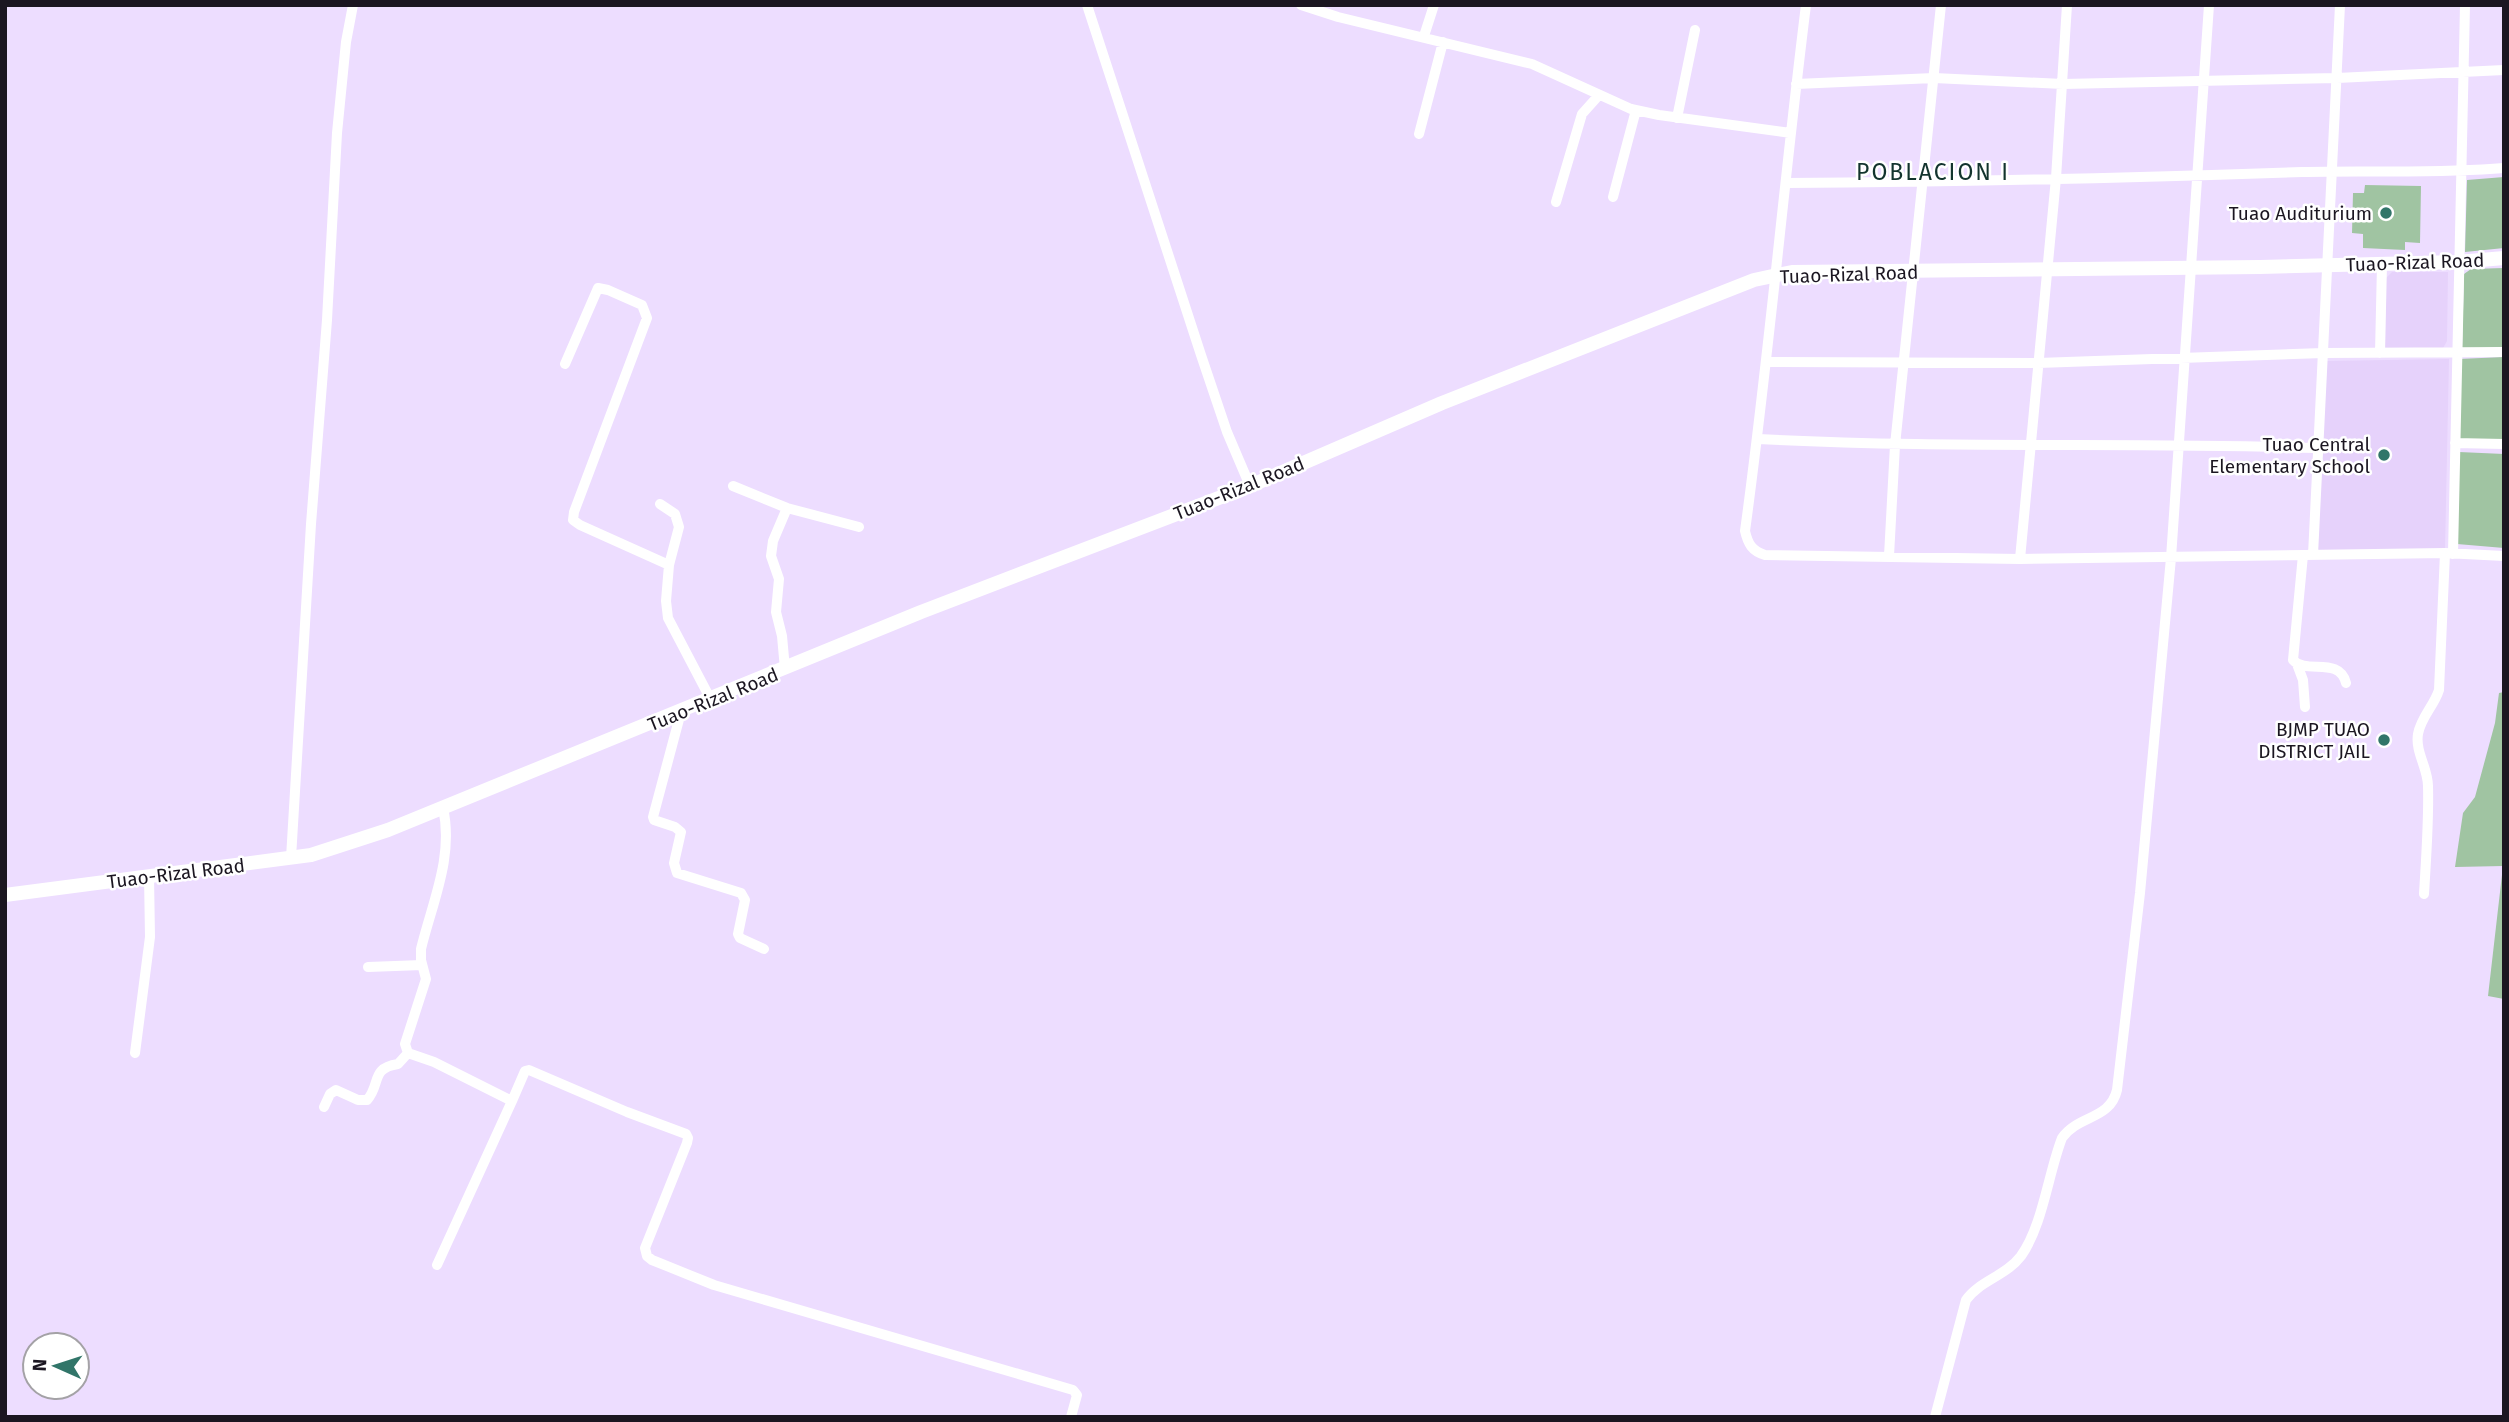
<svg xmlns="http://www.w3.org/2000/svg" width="2509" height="1422" font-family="'Fira Sans',sans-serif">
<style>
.built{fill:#e6d2fb}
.green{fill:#a0c4a2}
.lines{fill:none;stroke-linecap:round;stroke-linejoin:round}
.minor{stroke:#fff;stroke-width:10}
.major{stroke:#fff;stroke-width:14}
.poi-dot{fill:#317569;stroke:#fff;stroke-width:2.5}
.labels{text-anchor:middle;stroke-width:5;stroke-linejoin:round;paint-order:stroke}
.poi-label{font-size:19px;fill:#1b1621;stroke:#fff;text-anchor:end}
.street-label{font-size:19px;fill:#1b1621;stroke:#fff}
.quarter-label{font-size:23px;letter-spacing:2px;fill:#13342e;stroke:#fff}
</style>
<rect width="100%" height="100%" fill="#edddff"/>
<path class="built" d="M2392,272H2448L2447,341L2443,348H2385L2386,278Z
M2449,359L2445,550H2315L2326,361Z"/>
<path class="green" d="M2504,177V248L2465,252L2467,180Z
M2365,185L2421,186L2420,243L2405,242V250L2363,248V234L2352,233L2353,193H2364Z
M2504,268V347L2462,349L2464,274L2471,269Z
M2504,357V439H2460L2459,359Z
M2459,452L2504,454V548L2457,544Z
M2504,692V999L2488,996L2503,866L2455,867L2463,813L2475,797L2495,723L2499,693Z"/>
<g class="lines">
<path class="minor" d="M1087,5L1201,355L1227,432L1250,486
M1301,5L1338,17L1532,64L1631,109L1659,115L1791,133
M1806,5C1784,180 1769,356 1745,531C1748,544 1752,551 1765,555L2020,559L2445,553L2504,556
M1424,36L1434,5
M1796,84L1934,78L2063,84L2337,78L2504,70
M1677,118L1695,30
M1419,134L1443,42
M1786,183C1958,182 2130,178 2302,172C2369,170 2436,174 2504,168
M1613,197L1636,110
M1556,202L1582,114L1599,95
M2380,353L2382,264
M1766,362L2038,363L2323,353L2504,352
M565,364L598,288L608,290L642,305L647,318L574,512L573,520L580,525L669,565
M1758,439C1944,449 2131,442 2317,448
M2455,443L2504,444
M733,486L787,508L859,527
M660,504L675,514L679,527L669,565L666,601L668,618L711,700
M2453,554L2465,5
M2303,555L2293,660C2306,675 2339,656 2346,683
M2313,555L2340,5
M1889,556L1895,445L1941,5
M2020,559L2056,178L2067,5
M2297,664L2303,680L2305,707
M785,669L782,636L776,612L779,579L771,556L773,541L787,508
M681,712L653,817L654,820L675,827L681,832L674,863L677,873L741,893L745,900L738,934L740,938L764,949
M443,808C454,857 432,903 421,949V960L426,979L405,1044L408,1053L434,1062L512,1101L525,1071L529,1070L627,1112L686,1134L688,1138L687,1143L645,1248L647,1256L652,1260L714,1285L1073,1390L1077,1395L1071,1417
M291,858L311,524L327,320L337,133L346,42L353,5
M2424,894C2426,859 2429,822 2428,786C2428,768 2415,752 2418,734C2421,717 2434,706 2439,690L2445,553
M368,967L422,965
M135,1053L150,937L149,876
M324,1107L330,1094L336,1090L358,1100H367C381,1085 370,1068 398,1064L408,1053
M437,1265L512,1101
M1935,1417L1966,1300C1979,1281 2006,1276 2021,1256C2043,1225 2048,1174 2062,1138C2078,1115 2110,1120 2117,1090L2140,893L2171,558L2209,5"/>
<path class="major" d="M5,895L311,855L388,830L921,612L1250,486L1442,403L1754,280L1792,272L2260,267L2458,262L2504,258"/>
</g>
<g class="poi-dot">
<circle cx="2386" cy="213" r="7"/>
<circle cx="2384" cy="455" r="7"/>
<circle cx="2384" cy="740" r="7"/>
</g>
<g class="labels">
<g class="poi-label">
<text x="2372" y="220">Tuao Auditurium</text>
<text x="2370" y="451">Tuao Central<tspan x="2370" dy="22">Elementary School</tspan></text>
<text x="2370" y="736">BJMP TUAO<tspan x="2370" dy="22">DISTRICT JAIL</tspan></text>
</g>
<g class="street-label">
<text transform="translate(2415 262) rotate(-2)" y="7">Tuao-Rizal Road</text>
<text transform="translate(1849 274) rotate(-2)" y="7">Tuao-Rizal Road</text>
<text transform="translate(1239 488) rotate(-22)" y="7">Tuao-Rizal Road</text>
<text transform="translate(713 699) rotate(-22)" y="7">Tuao-Rizal Road</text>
<text transform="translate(176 873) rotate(-7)" y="7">Tuao-Rizal Road</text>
</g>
<g class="quarter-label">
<text x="1933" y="180">POBLACION I</text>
</g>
</g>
<rect width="2509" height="1422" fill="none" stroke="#1b1621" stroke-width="14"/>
<g transform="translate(56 1366) rotate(273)"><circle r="33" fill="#ffffff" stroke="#a4a2a6" stroke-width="2"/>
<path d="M0-5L12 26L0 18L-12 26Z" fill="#317569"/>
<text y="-10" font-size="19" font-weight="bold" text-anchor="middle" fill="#1b1621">N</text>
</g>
</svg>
